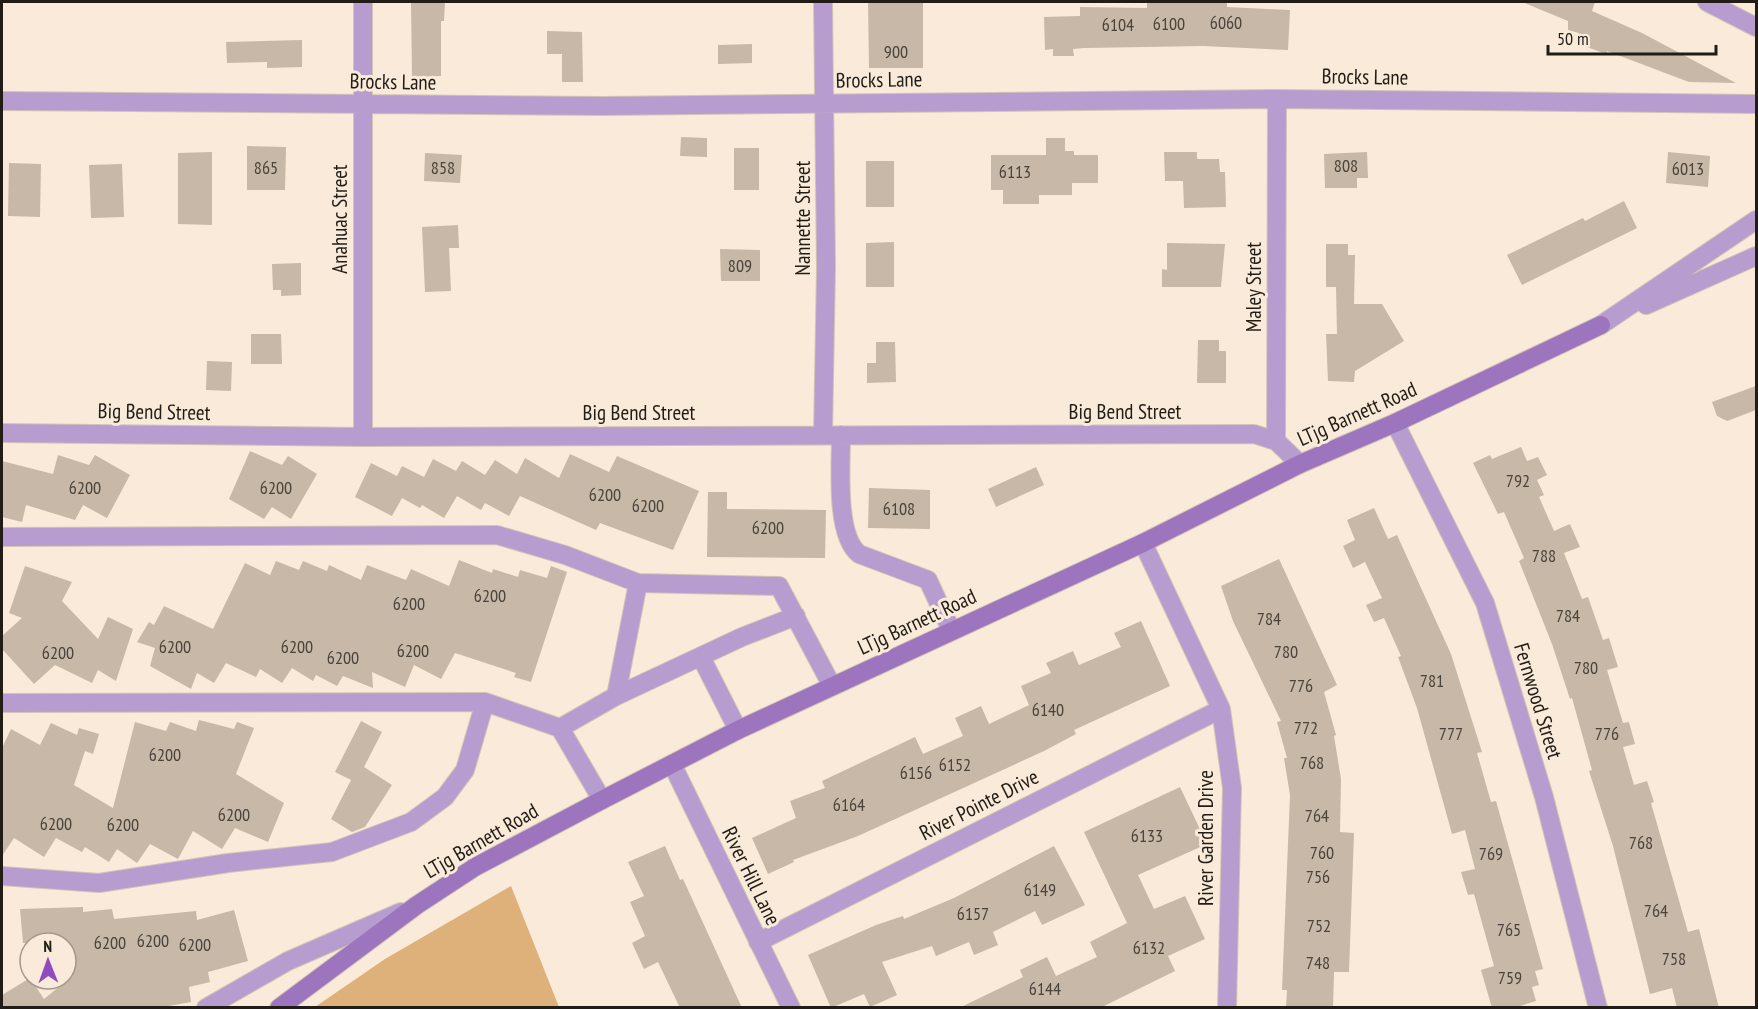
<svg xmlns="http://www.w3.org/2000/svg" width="1758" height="1009" font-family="'PT Sans Narrow',sans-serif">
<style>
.green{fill:#deb07a}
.building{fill:#c7b8a8}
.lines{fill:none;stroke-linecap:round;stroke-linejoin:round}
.street-casing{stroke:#d2c5b6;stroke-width:20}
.secondary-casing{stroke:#d2c5b6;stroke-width:20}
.street{stroke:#b79dcf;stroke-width:18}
.secondary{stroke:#9d75be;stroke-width:18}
.labels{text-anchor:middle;stroke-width:6;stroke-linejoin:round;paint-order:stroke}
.number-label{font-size:18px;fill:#4b433a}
.street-label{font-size:21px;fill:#221c16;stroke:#f9ead9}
</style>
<rect width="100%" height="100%" fill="#f9ead9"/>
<path class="green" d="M511,886L559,1007H315L385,959Z"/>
<path class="building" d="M411,2H445L444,21H441V76L412,77Z
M868,2H923V68H869Z
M1147,2H1227V7L1290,10L1288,50L1203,46L1084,48L1073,49L1074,56H1053V49L1045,50L1044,17L1080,16V7L1147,8Z
M1522,2H1595L1592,11L1642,33L1736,83L1689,82L1607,51L1606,54L1576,43L1579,33L1568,30V21Z
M547,31L582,32L583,82H562V54H547Z
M302,40V67L267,68V62L227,63L226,42Z
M752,44V63L718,64V45Z
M681,137L707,138V157L680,156Z
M1046,138H1065V151H1074V155H1098V183H1072V195H1039V204H1003V190H991V155H1046Z
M247,146L286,147L285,190H247Z
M734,148H759V190H734Z
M212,152V225L178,224V153Z
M1164,152H1197V159H1219L1220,172H1225L1226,207L1184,208L1183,181H1165Z
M1367,152L1368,178H1357V188H1325L1324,154Z
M1668,152L1710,156L1708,187L1666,183Z
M425,153L462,155L460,183L424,181Z
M866,161H894V207H866Z
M9,163L41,164L40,217L8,216Z
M122,164L124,217L91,218L89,165Z
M1624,201L1637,228L1522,285L1507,255L1583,218L1585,221Z
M458,225L459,248H449L451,291L425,292L422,227Z
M894,242V287H866V243Z
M1167,243L1225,244L1221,287H1162V269L1167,270Z
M1326,244H1348V255H1355L1354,304H1382L1404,341L1355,371L1354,382L1328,381L1326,334H1337L1336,287H1326Z
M720,249L760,250V281H721Z
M301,263V295L281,296V290H273L272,264Z
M251,334H281L282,364H251Z
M1198,340H1219V351H1226V383H1197Z
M876,342H895L896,382L867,383V363H876Z
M207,361L232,362L231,391L206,390Z
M1756,386V410L1727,421L1717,416L1712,402Z
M1521,447L1527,461L1538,457L1547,475L1537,480L1544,495L1539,497L1554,531L1570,524L1580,547L1564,553L1582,599L1588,597L1603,640L1609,638L1618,667L1607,670L1623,723L1629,722L1635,744L1623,747L1634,785L1647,781L1654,802L1651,803L1688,932L1699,929L1719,1008H1677L1672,988L1650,994L1613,846L1589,771L1592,770L1572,698L1570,699L1552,644L1519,561L1524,558L1504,512L1498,514L1473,463L1490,455L1492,459Z
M250,451L282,465L288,456L317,474L291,519L272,507L264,519L229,499Z
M570,454L609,472L617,456L699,491L673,550L600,523L596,530L520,496L509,516L485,503L481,510L457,496L444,518L422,505L420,508L402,498L392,516L355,497L371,463L397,476L402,466L424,477L433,459L456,471L462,461L485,475L495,460L517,474L525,458L559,478Z
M58,455L89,465L95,455L130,475L107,518L83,505L75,520L26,505L22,522L2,517V461L53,474Z
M1036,467L1044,485L996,507L988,489Z
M869,488L930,490V529L868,528Z
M708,492H727V509L826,510L825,558L707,557Z
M1374,508L1388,539L1397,535L1451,654L1482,752L1477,753L1491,802L1496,801L1543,969L1535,971L1539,985L1532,987L1536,1001L1514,1008H1492L1481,970L1494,966L1474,894L1468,895L1461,872L1475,869L1465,830L1452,834L1417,708L1398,657L1401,656L1384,618L1374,622L1366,605L1382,598L1365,562L1353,568L1343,546L1355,540L1347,520Z
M1279,559L1337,685L1324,692L1336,735L1334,736L1341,779L1340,832L1354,833L1349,972H1334L1333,1008L1286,1007L1287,990H1282L1290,795L1284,758H1287L1277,722L1281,721L1233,621L1221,586Z
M459,560L492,573L493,569L518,577L520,570L547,578L551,566L567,572L531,682L514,677L516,673L455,653L441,679L414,665L405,687L372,672L373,688L343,676L337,686L316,675L313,681L292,668L282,683L260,669L256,677L226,663L214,683L197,673L191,689L150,666L155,648L137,642L149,622L154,625L164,606L213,629L245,563L270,575L276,561L299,570L303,561L327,571L329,565L361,580L367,565L406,580L411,569L449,586Z
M25,566L72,582L62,601L98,639L108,617L133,629L116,681L98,670L92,683L55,665L34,684L2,649V636L22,618L9,613Z
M1141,621L1170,686L1074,730L1076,734L1044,751L858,836L793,860L794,862L768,874L752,838L796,818L790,801L825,788L822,781L915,737L923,754L963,736L955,718L981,706L989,724L1029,705L1021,686L1051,673L1046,663L1073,651L1079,665L1121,647L1114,633Z
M199,720L234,729L237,722L254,728L236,774L284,803L268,842L235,828L222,849L193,831L178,859L150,844L137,863L117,849L109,862L85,847L82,852L56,838L44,857L14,838L2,856V748L11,729L40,745L51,723L77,735L79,728L99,734L93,754L85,751L74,785L113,808L135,722L166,731L170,722L196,731Z
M361,721L382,732L364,767L392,785L365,827L352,832L331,819L351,780L335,772Z
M1180,787L1207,844L1138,875L1154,909L1185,896L1205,939L1168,956L1175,971L1100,1008H959L1023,977L1020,970L1047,957L1056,976L1097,957L1090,942L1127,923L1084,832Z
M665,846L680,880L683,879L742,1008H680L658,962L644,969L632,943L645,936L630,902L644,896L628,862Z
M1054,846L1085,905L1042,925L1035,911L993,932L998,945L974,955L969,942L936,956L932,946L882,962L897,995L870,1007L864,994L831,1008L808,955L876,925L903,916L904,919L954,898Z
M83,907V912L112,909L114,919L196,911L197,920L234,910L248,961L208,972L210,982L189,987L191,1002L158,1008H2V995L30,978L44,999L66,981V943H23L20,909Z"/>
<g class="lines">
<g class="street-casing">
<path id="street" d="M363,2V437
M823,2L826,267L823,435
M1707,2L1756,27
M1277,99L1276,441L1300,464
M2,101L602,106L1277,99L1756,104
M1646,305L1756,256
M1601,325L1756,220
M1395,423L1485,603L1544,797L1598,1008
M2,433L363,437L1254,434L1276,441
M841,435C841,465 835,535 859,554L928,580L951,630
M2,537L497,535L565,555L638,583L779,586L832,686
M1143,543L1221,709L1232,788L1227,1008
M701,657L738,730
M616,696L742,637L796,616
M2,703L485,702L560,728L602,800
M560,728L616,696L638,583
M672,764L791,1008
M2,876L99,883L228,863L332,852L411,822L445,797L465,770L485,702
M758,942L1221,709
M206,1008L288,961L401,912"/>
</g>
<g class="secondary-casing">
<path id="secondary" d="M279,1008L417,905L475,867L602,800L738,730L1143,543L1300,464L1395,423L1601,325"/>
</g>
<use href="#street" class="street"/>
<use href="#secondary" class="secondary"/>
</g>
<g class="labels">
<g class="number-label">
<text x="1226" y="29">6060</text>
<text x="1169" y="30">6100</text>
<text x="1118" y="31">6104</text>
<text x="896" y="58">900</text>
<text x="1346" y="172">808</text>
<text x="266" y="174">865</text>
<text x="443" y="174">858</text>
<text x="1688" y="175">6013</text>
<text x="1015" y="178">6113</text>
<text x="740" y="272">809</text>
<text x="1518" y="487">792</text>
<text x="85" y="494">6200</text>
<text x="276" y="494">6200</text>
<text x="605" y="501">6200</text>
<text x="648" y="512">6200</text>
<text x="899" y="515">6108</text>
<text x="768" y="534">6200</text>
<text x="1544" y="562">788</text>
<text x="490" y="602">6200</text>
<text x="409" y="610">6200</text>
<text x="1568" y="622">784</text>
<text x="1269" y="625">784</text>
<text x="175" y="653">6200</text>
<text x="297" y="653">6200</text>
<text x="413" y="657">6200</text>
<text x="1286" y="658">780</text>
<text x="58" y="659">6200</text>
<text x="343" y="664">6200</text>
<text x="1586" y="674">780</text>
<text x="1432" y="687">781</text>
<text x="1301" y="692">776</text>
<text x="1048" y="716">6140</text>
<text x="1306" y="734">772</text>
<text x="1451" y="740">777</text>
<text x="1607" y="740">776</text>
<text x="165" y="761">6200</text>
<text x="1312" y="769">768</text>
<text x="955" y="771">6152</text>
<text x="916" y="779">6156</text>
<text x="849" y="811">6164</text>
<text x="234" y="821">6200</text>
<text x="1317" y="822">764</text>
<text x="56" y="830">6200</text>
<text x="123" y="831">6200</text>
<text x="1147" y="842">6133</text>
<text x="1641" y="849">768</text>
<text x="1322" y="859">760</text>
<text x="1491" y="860">769</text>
<text x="1318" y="883">756</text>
<text x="1040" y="896">6149</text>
<text x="1656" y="917">764</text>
<text x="973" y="920">6157</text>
<text x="1319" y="932">752</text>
<text x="1509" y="936">765</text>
<text x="153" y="947">6200</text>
<text x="110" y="949">6200</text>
<text x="195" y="951">6200</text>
<text x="1149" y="954">6132</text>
<text x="1674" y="965">758</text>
<text x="1318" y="969">748</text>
<text x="1510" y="984">759</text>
<text x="1045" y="995">6144</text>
</g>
<g class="street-label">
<text transform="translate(1365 77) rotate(1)" y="7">Brocks Lane</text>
<text transform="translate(879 80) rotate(-1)" y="7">Brocks Lane</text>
<text transform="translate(393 82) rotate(1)" y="7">Brocks Lane</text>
<text transform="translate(803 218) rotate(-90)" y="7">Nannette Street</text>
<text transform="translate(340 219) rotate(-90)" y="7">Anahuac Street</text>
<text transform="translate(1254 287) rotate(-90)" y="7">Maley Street</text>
<text transform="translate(154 412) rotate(1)" y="7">Big Bend Street</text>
<text x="1125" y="419">Big Bend Street</text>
<text x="639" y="420">Big Bend Street</text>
<text transform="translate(1357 414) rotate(-24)" y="7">LTjg Barnett Road</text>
<text transform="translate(917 622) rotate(-25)" y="7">LTjg Barnett Road</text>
<text transform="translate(1538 701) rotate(73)" y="7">Fernwood Street</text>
<text transform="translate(979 805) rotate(-27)" y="7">River Pointe Drive</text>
<text transform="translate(1206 838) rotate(-90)" y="7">River Garden Drive</text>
<text transform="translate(481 841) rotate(-30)" y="7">LTjg Barnett Road</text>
<text transform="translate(751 876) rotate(64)" y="7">River Hill Lane</text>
</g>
</g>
<rect width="1758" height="1009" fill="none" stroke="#221c16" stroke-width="6"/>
<g transform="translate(48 961) rotate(359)"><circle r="28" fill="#f9ead9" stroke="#a3988b" stroke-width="1.5"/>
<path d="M0-4.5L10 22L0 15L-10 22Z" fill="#904bc0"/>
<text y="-9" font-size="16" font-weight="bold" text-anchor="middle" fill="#221c16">N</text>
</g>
<path d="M1548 45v9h168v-9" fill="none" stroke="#221c16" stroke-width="3"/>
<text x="1557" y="45" font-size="18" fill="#221c16" stroke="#f9ead9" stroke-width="4.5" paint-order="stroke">50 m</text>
</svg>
